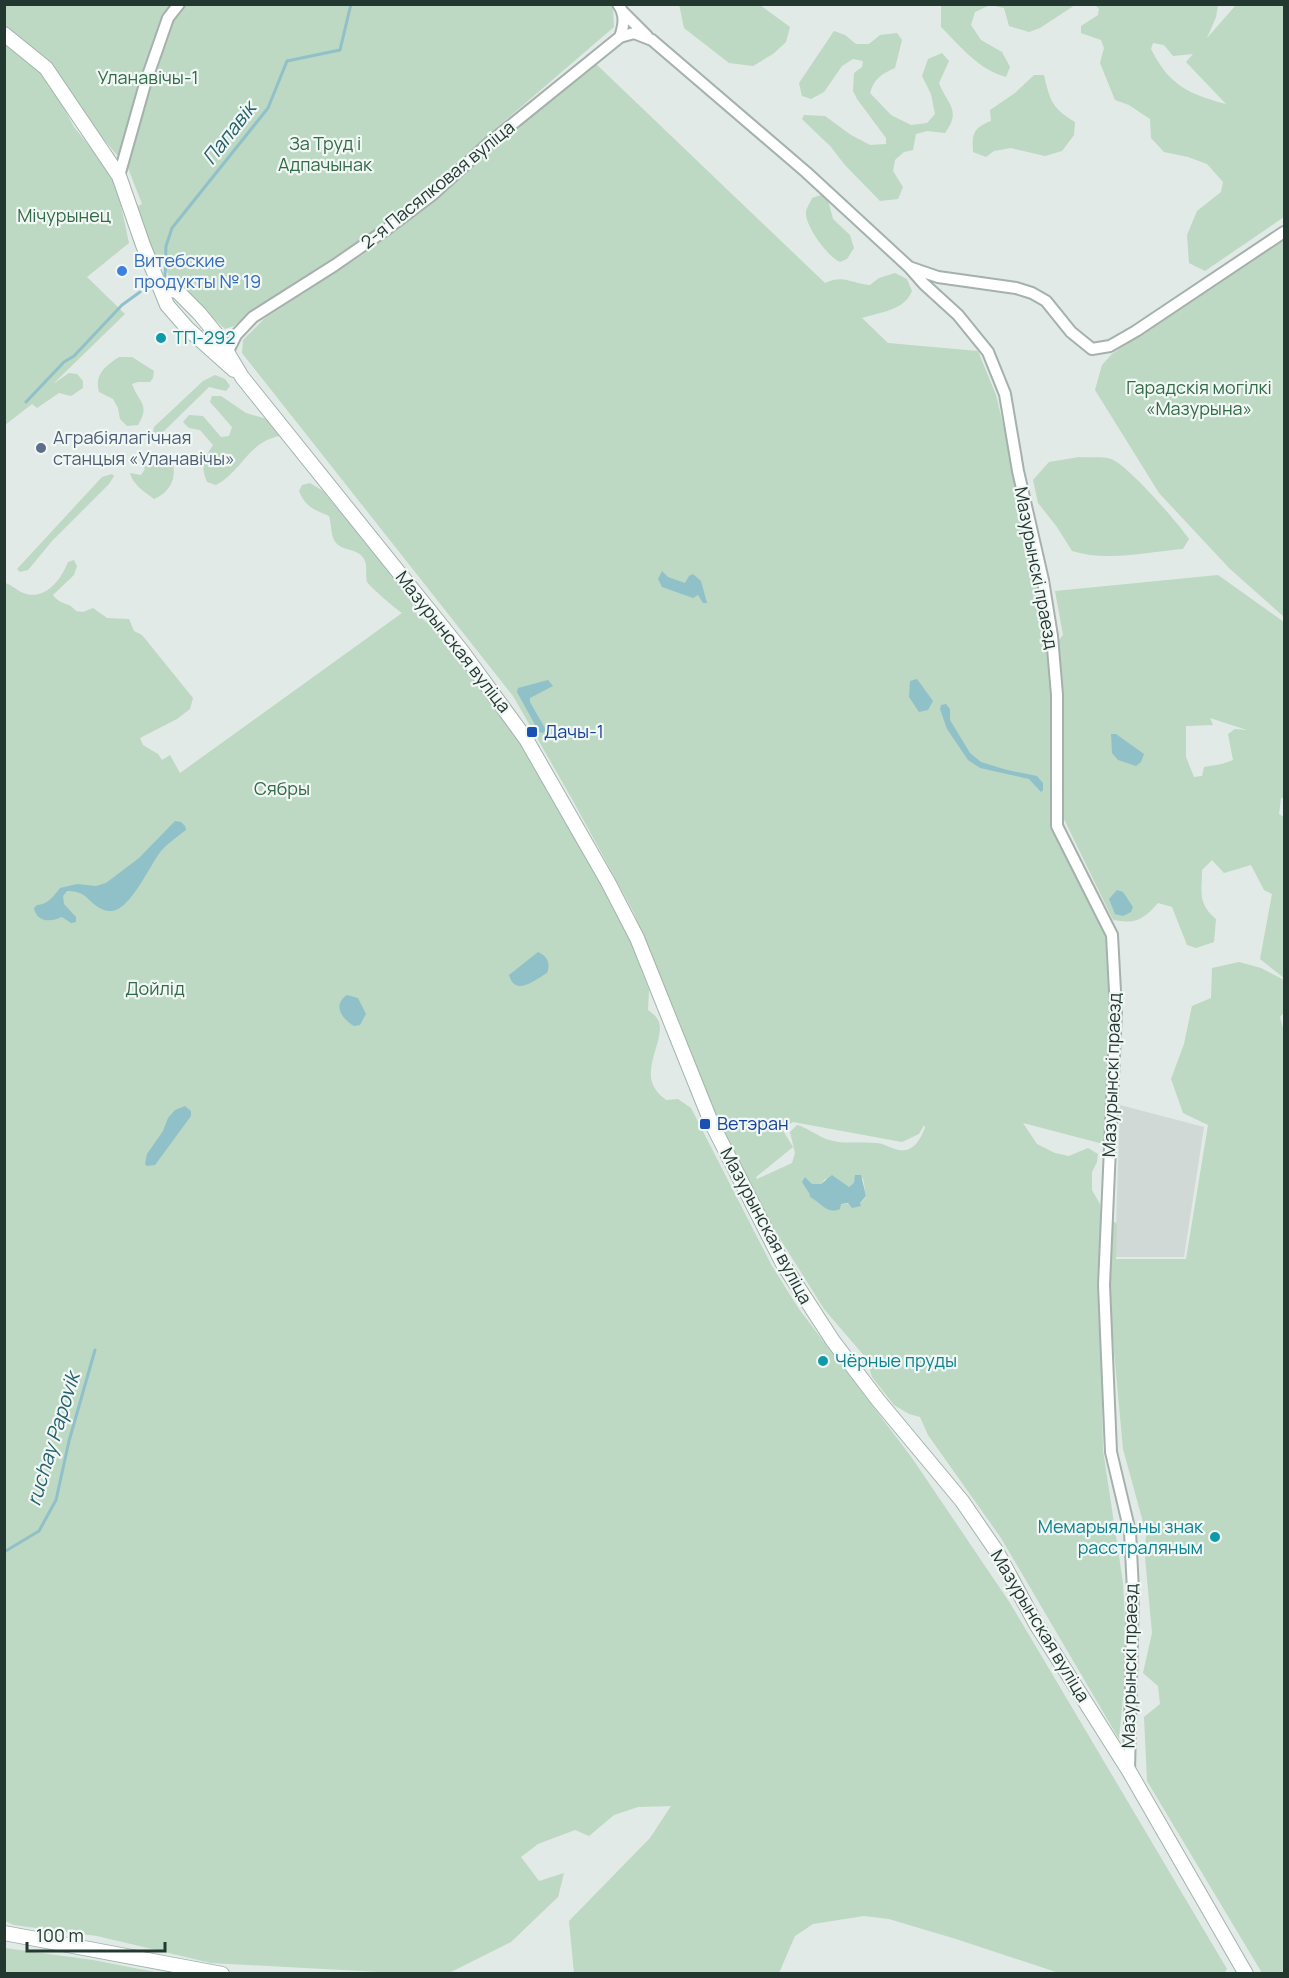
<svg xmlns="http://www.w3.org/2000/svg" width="1289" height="1978" font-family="Manrope,sans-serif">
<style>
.built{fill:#d0d9d5}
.green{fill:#bdd8c3;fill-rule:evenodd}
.water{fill:#90c1c8}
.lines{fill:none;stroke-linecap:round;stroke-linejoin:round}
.stream{stroke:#90c1c8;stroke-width:3}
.street-casing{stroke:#a5b1ac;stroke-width:14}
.secondary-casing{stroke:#a2b4ad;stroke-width:16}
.street{stroke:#fff;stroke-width:10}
.secondary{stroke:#fff;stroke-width:14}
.shop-dot{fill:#3f7fe0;stroke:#f1f7f4;stroke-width:2}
.culture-dot{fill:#0f9aa8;stroke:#f1f7f4;stroke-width:2}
.service-dot{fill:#5c6f8a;stroke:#f1f7f4;stroke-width:2}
.transit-dot{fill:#1a4fb4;stroke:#f1f7f4;stroke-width:2}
.labels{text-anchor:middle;stroke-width:4.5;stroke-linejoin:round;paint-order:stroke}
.park-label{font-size:18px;fill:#336a47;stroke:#f1f7f4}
.street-label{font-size:18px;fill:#243832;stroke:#f1f7f4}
.shop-label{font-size:18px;fill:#366cbe;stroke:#f1f7f4;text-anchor:start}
.culture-label{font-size:18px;fill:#0d838f;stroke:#f1f7f4;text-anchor:start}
.service-label{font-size:18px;fill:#4e5e75;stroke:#f1f7f4;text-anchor:start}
.transit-label{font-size:18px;fill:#164399;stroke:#f1f7f4;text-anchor:start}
.water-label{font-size:20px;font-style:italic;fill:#26626c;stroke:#f1f7f4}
</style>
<rect width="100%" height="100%" fill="#e1eae6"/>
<path class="built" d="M1120,1105L1204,1127L1184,1257H1115Z"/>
<path class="green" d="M611,4L613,8L614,27L382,226L250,313L234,326L225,329L170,280L164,264L157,266L136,207L142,204L128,168L84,116L50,65L5,27L4,5Z
M679,4L760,5L790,27L786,42L773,54L753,66L729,63L684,28Z
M941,5V4L1075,5L1040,28L1029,32L1009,26L1004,8L990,5L975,12L971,25L981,40L1002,52L1010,67L1006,77C978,69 961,47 941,27Z
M1095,5H1218L1216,17L1207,38L1236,5H1284V217L1205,271L1189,263L1187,235L1197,211L1221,192L1223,182L1207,164L1188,157L1164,152L1151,138L1150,119L1129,105L1115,100L1100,63L1104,48L1101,40L1081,33V26L1098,15L1099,9ZM1153,43L1164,45L1173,56L1193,54L1186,62L1226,104C1188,94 1169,85 1151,49Z
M834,31L845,35L856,44H869L880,35L897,33L902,40L895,68C881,74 874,79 870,93L891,115L911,125L927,123L935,114L931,94L922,76L928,59L942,53L949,61L939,83C947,104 962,110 945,133L927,131L916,134L913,150L904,152L895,160L893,171L903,187L898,199L880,201L844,164L831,147L802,119L804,115L825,116L851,135L870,145L886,144V138L857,99L853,91L854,73L862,67L863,61L853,59L842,66L824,92L811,99L802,96L799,83Z
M5,37L44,71L74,127L115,178L129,243L87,277L125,314L53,384L69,373L77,374L83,381V388L71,396L59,393L37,408L32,404L5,425Z
M595,63L825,283C845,274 851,284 870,285L879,278L895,273L907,279L912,291C904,311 880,312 862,318L888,343L978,351L996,395L1031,540L1049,637L1060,843L1073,872L1110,935L1114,1011L1107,1145L1023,1123L1037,1144L1055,1153L1069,1156L1088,1148L1098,1154L1097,1162L1092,1172V1190L1100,1204L1103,1234L1100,1286L1103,1450L1123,1583L1127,1655L1119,1739L1001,1538L928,1435L920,1417L909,1414L894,1405L872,1377L866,1358L824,1309L745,1183L742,1171L706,1095L634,913L572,799L513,696L242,353L243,340L265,318L364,254L435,198ZM793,1122L902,1142L919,1134L924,1125L925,1128C922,1135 917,1146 909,1149C897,1154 888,1144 877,1143C861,1141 842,1145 826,1139C816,1135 808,1128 797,1125L790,1132L795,1153L792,1163L757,1179L756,1177L793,1147L782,1129ZM805,1177L812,1185L821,1184L825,1179L849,1187L863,1178L866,1197L860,1203L841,1204L810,1197Z
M1034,75H1044C1050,101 1052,108 1075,122L1074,135L1062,151L1045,156L1011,148L994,151L986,157L973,152C972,134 973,128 991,121L990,110L1015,93Z
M821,195L828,200L833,219L850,235L854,248L847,259L840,262C828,257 804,225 806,211C807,207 811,201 812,198Z
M1284,235V617L1229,568L1159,493L1095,390L1102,365L1112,354Z
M119,357H132L154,371L153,378L150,382H138L132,384C138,402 151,404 138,425L127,426L120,419L118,408L113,399L99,392C94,375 105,366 119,357Z
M215,375L225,379L230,386L226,391L209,387L161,434L153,432L154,427L203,381Z
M212,396H221L246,413L270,420L280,429L279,436C247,443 243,470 216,485L207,482C200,466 204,459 213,445L200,430L189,428L183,422L189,415L203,416L221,437L229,436L232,427L210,402Z
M160,454L173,463C176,480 170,492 154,499C146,493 132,484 130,473L141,475L145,469L140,463L147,455Z
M1079,457C1088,458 1102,456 1111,459C1127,464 1178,523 1189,539L1183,549C1147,552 1107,562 1072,551L1057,527L1038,503L1033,480L1049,462Z
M112,474L114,476L109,484L52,541L28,570L20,572L17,569L102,477Z
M310,483L323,491L403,589L413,603L412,609C426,625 440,626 447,648L495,702L532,759L602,884L630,940L649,990L648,1010C651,1012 656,1016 658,1020C667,1037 640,1069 656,1090C658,1094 663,1097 666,1100L678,1099L691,1108L772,1266L799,1309L912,1458L1010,1603L1227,1969L1224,1974L1059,1973L956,1939L889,1919L864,1916L813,1924L795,1936L779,1973H574L569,1921L650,1838L671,1806L638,1807L614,1815L589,1836L575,1830L538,1844L521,1857L539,1881L564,1873L558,1897L511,1942L449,1973H398L211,1963L97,1936L14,1925L5,1921V583C12,585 15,589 21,592C44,603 61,580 68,562L74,560L77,566L74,575L53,595C61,606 68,601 76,611L83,612L93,608L107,618L129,619L134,631L142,635L193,698L190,709L177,719L140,738L143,745L158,754L162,760L170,755L180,773L402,613C397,610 369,586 367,582C365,575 368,565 364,559C358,548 345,552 336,543C330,535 332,525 329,516C315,510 305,507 299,491L302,485Z
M1218,575L1284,622V798H1281L1279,814L1284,817V978L1260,959L1272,894L1264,890L1251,865L1224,873L1212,860L1202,870C1202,892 1197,903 1216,919L1214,942L1196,948L1187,945L1172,907L1158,903C1143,920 1136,924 1113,920L1062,815L1063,690L1058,641L1063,635L1055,591ZM1210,718L1247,730L1235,729L1228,734L1233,760L1222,764L1204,767L1202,776L1194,777L1186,757V726L1213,725Z
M1239,962L1261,968L1284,980V1013L1280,1017L1284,1031V1973H1262L1147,1781L1144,1717L1160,1704L1158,1686L1143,1673L1152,1633L1145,1557L1146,1533L1123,1449L1108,1286L1109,1218L1117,1224L1116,1259H1186L1208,1125L1183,1113L1171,1079L1184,1044L1192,1006L1211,998L1212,968Z
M5,1948L93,1960L160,1973H5Z"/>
<path class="water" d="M662,571L668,577L685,583L689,576L693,574L701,581L707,603H703L698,595L693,598L662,587L658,579Z
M917,679L933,701L928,710L919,712L909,697L910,681Z
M548,680L553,686L530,698V702L546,730L543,733L539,732L517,692L518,688Z
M946,704L950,709V720L970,753L981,762L1007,770L1037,776L1043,783V790L1041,792L1029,779L980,768L968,760L947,729L940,709L941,705Z
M1111,734H1116L1144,754L1141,762L1136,766L1118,760L1112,753Z
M175,821L181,822L185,826L186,830C177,837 168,843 161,851C150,865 131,909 112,911C100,912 92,902 85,896C80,892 73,891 67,891L63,896L64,904L76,917V922L71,923L62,917C51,922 37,923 34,908L37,905C47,905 54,896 60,888L77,884L96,886L106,883L139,858Z
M1117,890L1123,892L1133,907L1131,912L1123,916L1115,914L1109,899Z
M538,952C547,956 551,963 547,973C535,980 515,997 509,975Z
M347,995L358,998L366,1014L360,1025L354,1026C342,1019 332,1005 347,995Z
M185,1106L191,1111V1116L155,1165L147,1166L145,1164L147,1154L163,1131L168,1118L175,1110Z
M832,1175L849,1187L854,1183L855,1175H861L866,1196L860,1203L861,1206L852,1208L848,1203L841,1204L840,1209C827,1215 820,1202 810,1197L809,1193L802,1182L805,1177L812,1184H821Z"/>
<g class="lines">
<path class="stream" d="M165,277L166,246L172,228L268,108L287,61L340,50L351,4
M26,402L64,362L74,356L122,305L140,292
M4,1552L39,1531L56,1500L69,1441L95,1350"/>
<g class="street-casing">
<path id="street" d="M623,12L647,36
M620,37L634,33L652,40L806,172L909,267L938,277L1016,288L1032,293L1046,301L1071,332L1092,349L1110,346L1136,331L1284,232
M119,176L145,84L168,18L179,4
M909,267L924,284L958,315L988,352L1005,394L1018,471L1043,580L1052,636L1057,695V826L1112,935L1116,1010L1104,1285L1111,1452L1130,1532L1133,1590L1129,1771
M228,351L236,335L253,317L335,265L387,229L432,195L489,143L620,37C624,25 626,15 618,4"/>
</g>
<g class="secondary-casing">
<path id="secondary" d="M4,34L46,68L119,176L143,245L167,305L188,329L234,370
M159,285L178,292L199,313L217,335L242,377L461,650L526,739L608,882L637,938L711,1122L783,1264L833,1341L878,1400L962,1501L997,1552L1036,1624L1129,1771L1246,1974
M4,1933L222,1974"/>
</g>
<use href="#street" class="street"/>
<use href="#secondary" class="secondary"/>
</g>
<circle class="shop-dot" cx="122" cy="271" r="6"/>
<g class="culture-dot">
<circle cx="161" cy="338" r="6"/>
<circle cx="823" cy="1361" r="6"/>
<circle cx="1215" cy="1537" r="6"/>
</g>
<circle class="service-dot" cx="41" cy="448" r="6"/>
<g class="transit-dot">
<rect x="526" y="726" width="12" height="12" rx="3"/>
<rect x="699" y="1118" width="12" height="12" rx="3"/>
</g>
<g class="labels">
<g class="park-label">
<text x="148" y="84">Уланавічы-1</text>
<text x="325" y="150">За Труд і<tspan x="325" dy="21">Адпачынак</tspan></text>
<text x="64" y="222">Мічурынец</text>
<text x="1199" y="394">Гарадскія могілкі<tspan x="1199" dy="21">«Мазурына»</tspan></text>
<text x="282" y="795">Сябры</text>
<text x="155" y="995">Дойлід</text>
</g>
<g class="street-label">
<text transform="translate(438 185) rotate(-39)" y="6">2-я Пасялковая вуліца</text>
<text transform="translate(1036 568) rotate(79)" y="6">Мазурынскі праезд</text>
<text transform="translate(453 642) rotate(52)" y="6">Мазурынская вуліца</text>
<text transform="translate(1112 1075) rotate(-88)" y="6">Мазурынскі праезд</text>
<text transform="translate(766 1226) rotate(62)" y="6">Мазурынская вуліца</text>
<text transform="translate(1040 1626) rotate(59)" y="6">Мазурынская вуліца</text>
<text transform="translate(1130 1666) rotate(-89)" y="6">Мазурынскі праезд</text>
</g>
<g class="shop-label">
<text x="134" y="267">Витебские<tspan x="134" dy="21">продукты № 19</tspan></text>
</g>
<g class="culture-label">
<text x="173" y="344">ТП-292</text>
<text x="835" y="1367">Чёрные пруды</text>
<text x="1203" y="1533" text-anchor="end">Мемарыяльны знак<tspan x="1203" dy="21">расстраляным</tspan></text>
</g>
<g class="service-label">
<text x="53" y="444">Аграбіялагічная<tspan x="53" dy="21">станцыя «Уланавічы»</tspan></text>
</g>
<g class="transit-label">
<text x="544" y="738">Дачы-1</text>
<text x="717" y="1130">Ветэран</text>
</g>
<g class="water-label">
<text transform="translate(229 133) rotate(-52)" y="7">Папавік</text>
<text transform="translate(53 1439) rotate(-73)" y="7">ruchay Papovik</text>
</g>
</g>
<rect width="1289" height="1978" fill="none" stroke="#243832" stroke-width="12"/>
<path d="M27 1942v9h138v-9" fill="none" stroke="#243832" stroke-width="3"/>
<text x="36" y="1942" font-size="18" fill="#243832" stroke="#f1f7f4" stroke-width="4.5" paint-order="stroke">100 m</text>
</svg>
